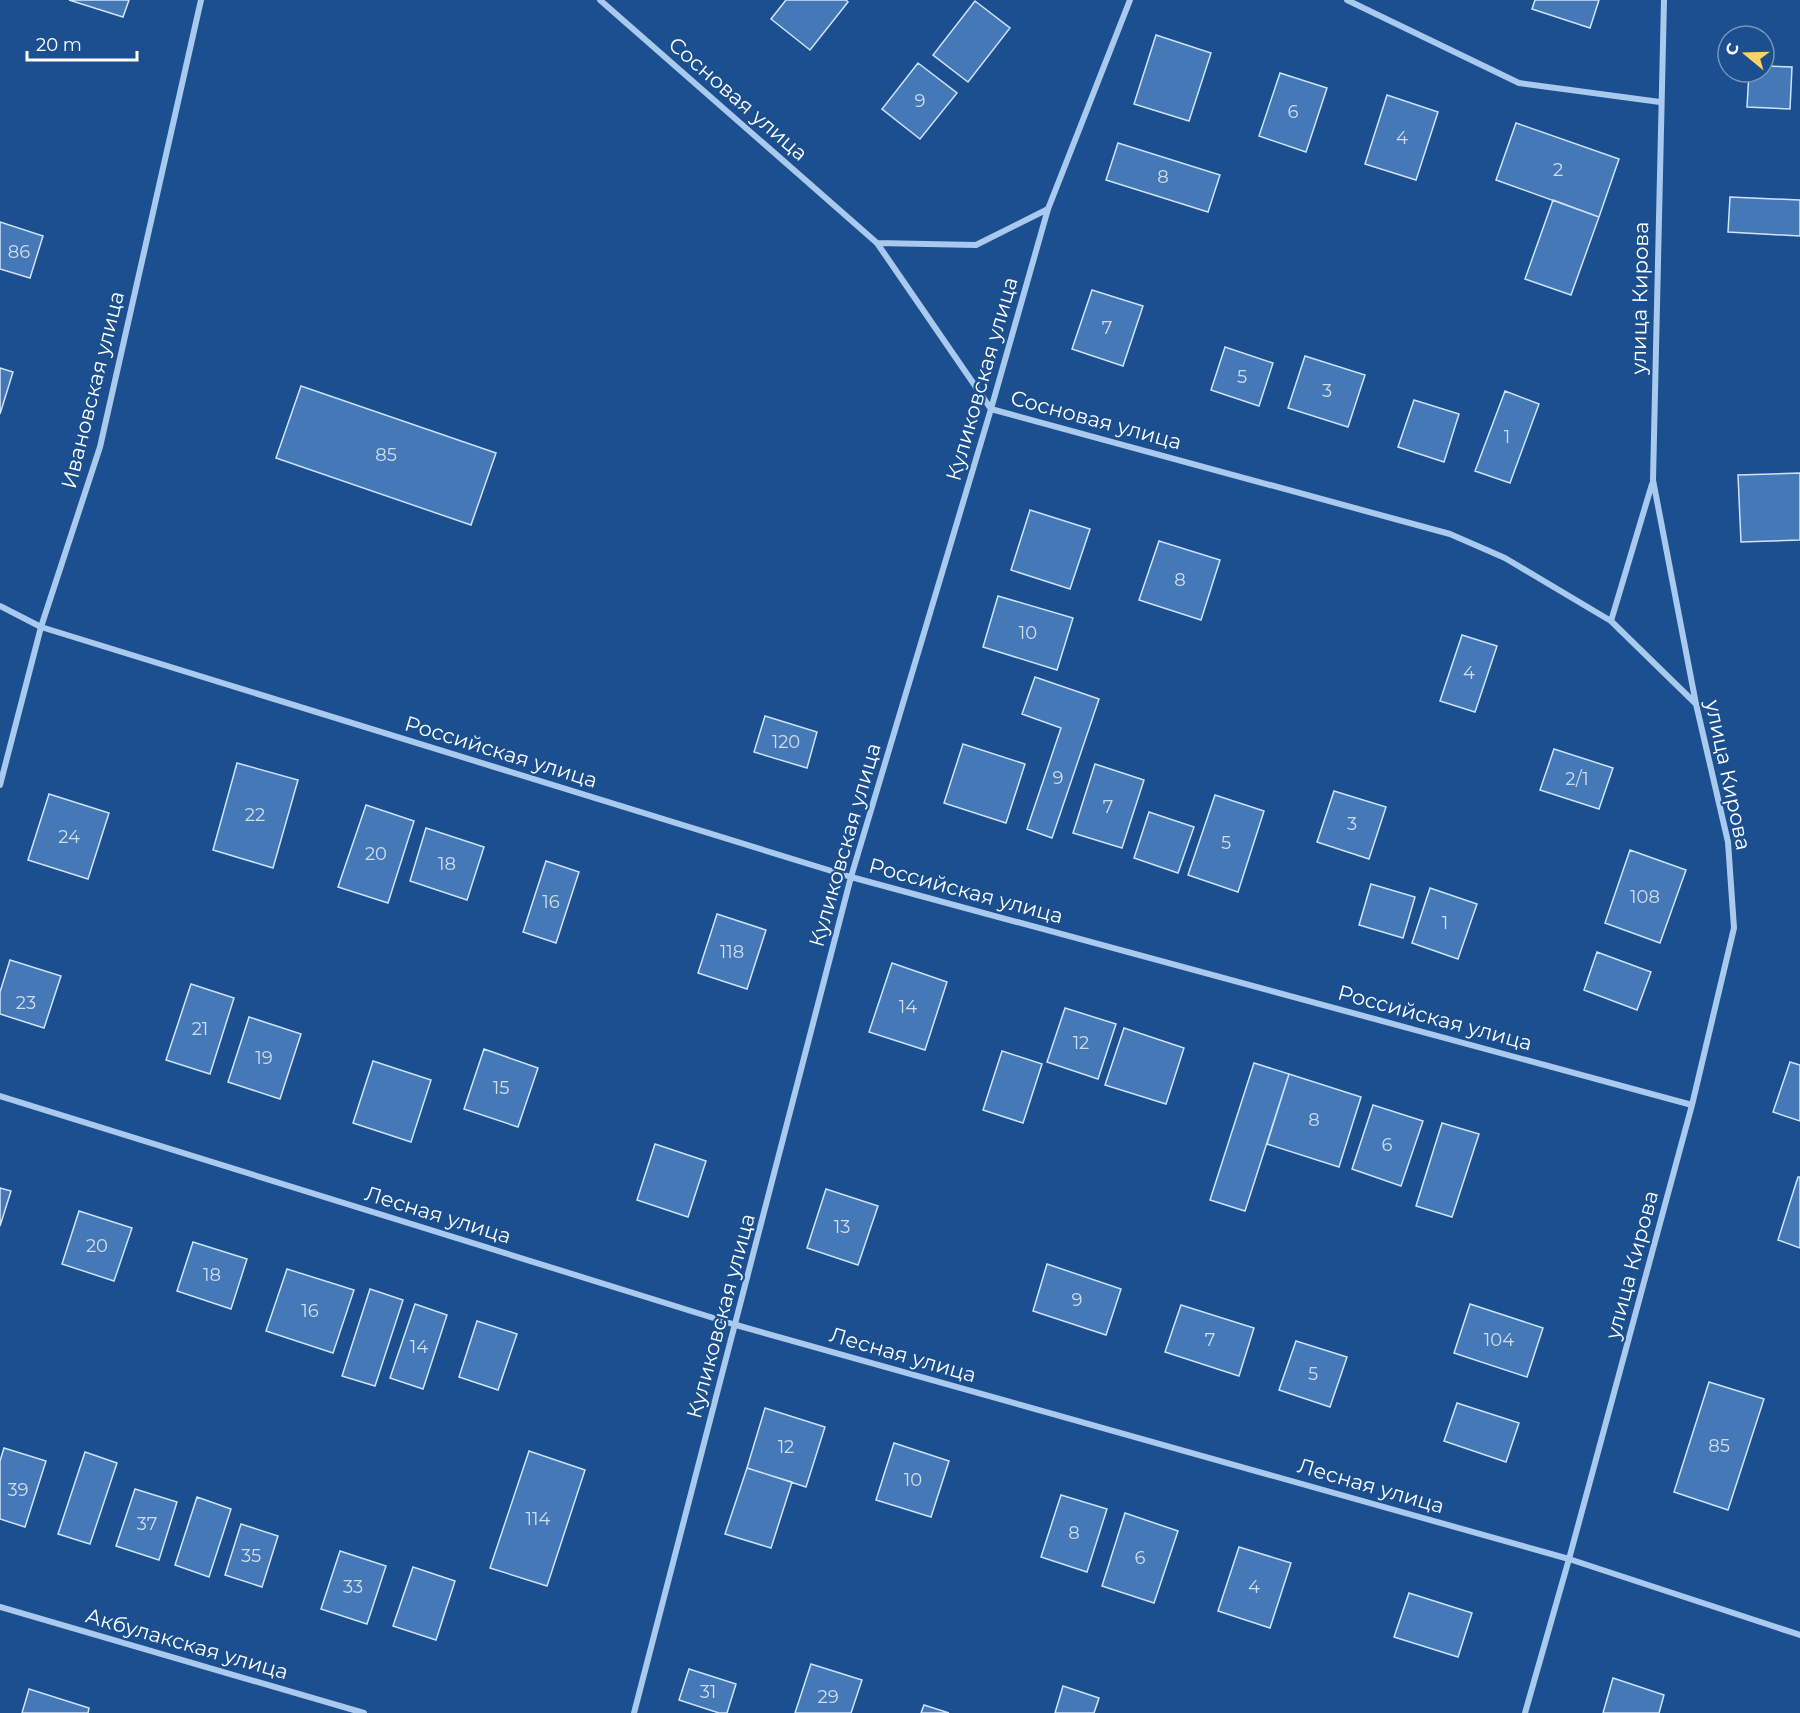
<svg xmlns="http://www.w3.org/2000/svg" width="1800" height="1713" font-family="Montserrat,sans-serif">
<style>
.building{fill:#4478b7;stroke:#cfe3fa;stroke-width:1.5}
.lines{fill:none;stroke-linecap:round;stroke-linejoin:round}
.minor{stroke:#a9c9ee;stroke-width:6}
.labels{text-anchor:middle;stroke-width:4.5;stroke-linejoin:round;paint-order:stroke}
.number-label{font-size:18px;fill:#d0dded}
.street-label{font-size:21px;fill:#fff;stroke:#1b4f8f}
</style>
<rect width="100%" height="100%" fill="#1b4f8f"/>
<path class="building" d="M69,0H129L123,17Z
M786,0H846L848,2L810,50L771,19Z
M1535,0H1599L1590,28L1532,9Z
M975,1L1010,28L968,82L933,55Z
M1156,35L1211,53L1189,121L1134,104Z
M918,63L957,93L920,139L882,109Z
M1764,66L1792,67L1790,109L1747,107L1749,72H1764Z
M1280,73L1327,88L1306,152L1259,136Z
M1387,95L1438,112L1416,180L1365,164Z
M1516,123L1619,159L1599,217L1496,180Z
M1118,143L1220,175L1208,212L1106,180Z
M1730,197L1800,200V236L1728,232Z
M1553,200L1599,217L1571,295L1525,279Z
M0,222L43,236L30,278L0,269Z
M1092,290L1143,306L1123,366L1072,349Z
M1225,347L1273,363L1259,406L1211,390Z
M1305,356L1365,375L1348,427L1288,408Z
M0,368L13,372L0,414Z
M301,386L496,453L471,525L276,458Z
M1505,391L1539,404L1510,483L1475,471Z
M1414,400L1459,414L1444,462L1398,447Z
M1800,473V540L1741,542L1738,475Z
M1030,510L1090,529L1070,589L1011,570Z
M1159,541L1220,560L1201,620L1139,600Z
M998,596L1073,618L1057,670L983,647Z
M1462,635L1497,646L1475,712L1440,701Z
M1035,677L1099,699L1052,838L1027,829L1061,728L1022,714Z
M765,716L817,732L807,768L754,752Z
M963,744L1025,764L1006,823L944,803Z
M1554,749L1613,768L1599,809L1540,790Z
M237,763L298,780L273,868L213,850Z
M1095,764L1144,780L1122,848L1073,833Z
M1334,791L1386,807L1369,859L1317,842Z
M49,794L109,813L88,879L28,860Z
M1215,795L1264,811L1238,892L1188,875Z
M366,805L414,821L388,903L338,887Z
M1149,812L1194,827L1178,873L1134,858Z
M426,828L484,847L467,900L410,881Z
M1630,850L1686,870L1660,943L1605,923Z
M546,861L579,872L556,943L523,932Z
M1371,884L1415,897L1403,938L1359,925Z
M1430,888L1477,904L1458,959L1412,943Z
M717,914L766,930L747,989L698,973Z
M1597,952L1651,972L1637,1010L1584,990Z
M10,960L61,976L44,1028L0,1014V992Z
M892,963L947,982L925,1050L869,1032Z
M191,984L234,998L210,1074L166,1060Z
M1065,1008L1116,1024L1098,1079L1047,1062Z
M249,1017L301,1034L280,1099L228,1082Z
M1124,1028L1184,1048L1166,1104L1105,1085Z
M484,1049L538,1068L518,1127L464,1109Z
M1002,1051L1042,1064L1023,1123L983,1110Z
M373,1061L431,1080L411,1142L353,1123Z
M1790,1062L1800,1065V1121L1773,1112Z
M1254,1063L1289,1074L1245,1211L1210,1200Z
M1289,1074L1361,1097L1339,1167L1267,1144Z
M1373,1105L1423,1121L1401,1186L1352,1169Z
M1442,1123L1479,1134L1452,1217L1416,1206Z
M655,1144L706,1161L688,1217L637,1200Z
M1798,1177H1800V1248L1778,1240Z
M0,1188L11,1191L0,1226Z
M826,1189L878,1206L858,1265L807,1248Z
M79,1211L132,1228L114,1281L62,1264Z
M193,1242L247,1259L231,1309L177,1291Z
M1047,1264L1121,1289L1106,1335L1033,1311Z
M287,1269L354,1290L333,1353L266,1331Z
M370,1289L403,1300L375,1386L342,1376Z
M415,1304L447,1315L423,1389L390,1378Z
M1470,1304L1543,1328L1527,1377L1454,1353Z
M1181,1305L1254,1328L1239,1376L1165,1352Z
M477,1321L517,1334L498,1390L459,1377Z
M1296,1341L1347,1357L1330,1407L1279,1390Z
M1709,1382L1764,1399L1728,1510L1674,1492Z
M1457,1403L1519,1423L1506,1462L1444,1441Z
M765,1408L825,1427L806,1487L747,1468Z
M894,1443L949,1461L931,1517L876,1500Z
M4,1448L46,1461L25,1527L0,1519V1461Z
M529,1451L585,1470L547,1586L490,1568Z
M85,1452L117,1463L90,1544L58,1534Z
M747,1468L792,1482L771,1548L725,1534Z
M135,1489L177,1502L159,1560L116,1546Z
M1061,1495L1107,1509L1087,1572L1041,1557Z
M197,1497L231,1509L209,1577L175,1565Z
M1125,1513L1178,1531L1154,1603L1102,1586Z
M241,1524L278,1536L262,1587L225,1575Z
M1239,1547L1291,1563L1270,1628L1218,1611Z
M340,1551L386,1566L367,1624L321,1609Z
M413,1567L455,1581L436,1640L393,1626Z
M1409,1593L1472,1613L1458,1657L1394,1637Z
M811,1664L862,1680L851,1713H795Z
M689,1669L736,1684L727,1713H719L679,1700Z
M1613,1678L1664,1695L1659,1713H1603Z
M1063,1686L1099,1698L1094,1713H1055Z
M29,1689L89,1708L88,1713H22Z
M924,1705L949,1713H921Z"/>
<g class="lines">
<path class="minor" d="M600,0L877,243L991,409L1450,534L1505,558L1611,621L1695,703
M1347,0L1519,83L1660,102
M877,243L976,245L1048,209
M0,606L41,627L851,877L1692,1105
M1611,621L1652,484
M0,785L41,627L100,447L201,0
M0,1096L736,1325L1569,1559L1800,1635
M0,1607L364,1713
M634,1713L851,877L991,409L1048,209L1130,0
M1525,1713L1569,1559L1692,1105L1734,928L1728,842L1696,704L1653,480L1664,0"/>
</g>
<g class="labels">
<g class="number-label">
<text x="920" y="107">9</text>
<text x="1293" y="118">6</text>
<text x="1402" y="144">4</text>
<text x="1558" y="176">2</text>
<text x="1163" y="183">8</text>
<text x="19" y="258">86</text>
<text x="1107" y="334">7</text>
<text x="1242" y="383">5</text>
<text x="1327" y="397">3</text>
<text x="1507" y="443">1</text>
<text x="386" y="461">85</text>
<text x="1180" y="586">8</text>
<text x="1028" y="639">10</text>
<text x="1469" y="679">4</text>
<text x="786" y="748">120</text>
<text x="1058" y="784">9</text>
<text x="1577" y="785">2/1</text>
<text x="1108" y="813">7</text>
<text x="255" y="821">22</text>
<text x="1352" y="830">3</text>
<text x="69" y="843">24</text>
<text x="1226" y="849">5</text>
<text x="376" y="860">20</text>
<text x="447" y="870">18</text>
<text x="1645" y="903">108</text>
<text x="551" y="908">16</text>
<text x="1445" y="929">1</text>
<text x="732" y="958">118</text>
<text x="26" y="1009">23</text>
<text x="908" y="1013">14</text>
<text x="200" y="1035">21</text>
<text x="1081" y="1049">12</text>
<text x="264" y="1064">19</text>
<text x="501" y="1094">15</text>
<text x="1314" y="1126">8</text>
<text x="1387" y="1151">6</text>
<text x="842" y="1233">13</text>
<text x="97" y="1252">20</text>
<text x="212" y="1281">18</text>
<text x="1077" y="1306">9</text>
<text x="310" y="1317">16</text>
<text x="1210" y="1346">7</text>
<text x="1499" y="1346">104</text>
<text x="419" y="1353">14</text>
<text x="1313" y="1380">5</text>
<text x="1719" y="1452">85</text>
<text x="786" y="1453">12</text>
<text x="913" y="1486">10</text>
<text x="18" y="1496">39</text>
<text x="538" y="1525">114</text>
<text x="147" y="1530">37</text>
<text x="1074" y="1539">8</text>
<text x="251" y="1562">35</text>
<text x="1140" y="1564">6</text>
<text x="353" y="1593">33</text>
<text x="1254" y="1593">4</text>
<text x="708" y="1698">31</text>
<text x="828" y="1703">29</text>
</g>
<g class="street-label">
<text transform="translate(738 99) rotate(41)" y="7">Сосновая улица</text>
<text transform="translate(1640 298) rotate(-89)" y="7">улица Кирова</text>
<text transform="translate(982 379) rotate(-74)" y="7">Куликовская улица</text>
<text transform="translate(93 390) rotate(-76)" y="7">Ивановская улица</text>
<text transform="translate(1096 420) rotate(15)" y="7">Сосновая улица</text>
<text transform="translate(501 752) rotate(17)" y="7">Российская улица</text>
<text transform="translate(1728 775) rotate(78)" y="7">улица Кирова</text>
<text transform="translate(845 845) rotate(-74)" y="7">Куликовская улица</text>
<text transform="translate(966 891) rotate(15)" y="7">Российская улица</text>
<text transform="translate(1435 1018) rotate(15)" y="7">Российская улица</text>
<text transform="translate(438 1215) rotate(17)" y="7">Лесная улица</text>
<text transform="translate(1632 1265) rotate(-75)" y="7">улица Кирова</text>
<text transform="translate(721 1316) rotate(-75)" y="7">Куликовская улица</text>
<text transform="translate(903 1355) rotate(16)" y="7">Лесная улица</text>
<text transform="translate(1371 1486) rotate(16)" y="7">Лесная улица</text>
<text transform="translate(187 1644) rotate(16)" y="7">Акбулакская улица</text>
</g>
</g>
<g transform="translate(1746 54) rotate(289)"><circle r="28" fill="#1b4f8f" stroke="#7695bc" stroke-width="1.5"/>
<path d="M0-4.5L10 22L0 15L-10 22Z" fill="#ffd166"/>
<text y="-9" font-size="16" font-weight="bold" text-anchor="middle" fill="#ffffff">С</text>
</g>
<path d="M27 51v9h110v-9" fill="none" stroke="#ffffff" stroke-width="3"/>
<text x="36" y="51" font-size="18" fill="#ffffff" stroke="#1b4f8f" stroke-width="4.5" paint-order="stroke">20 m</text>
</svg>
